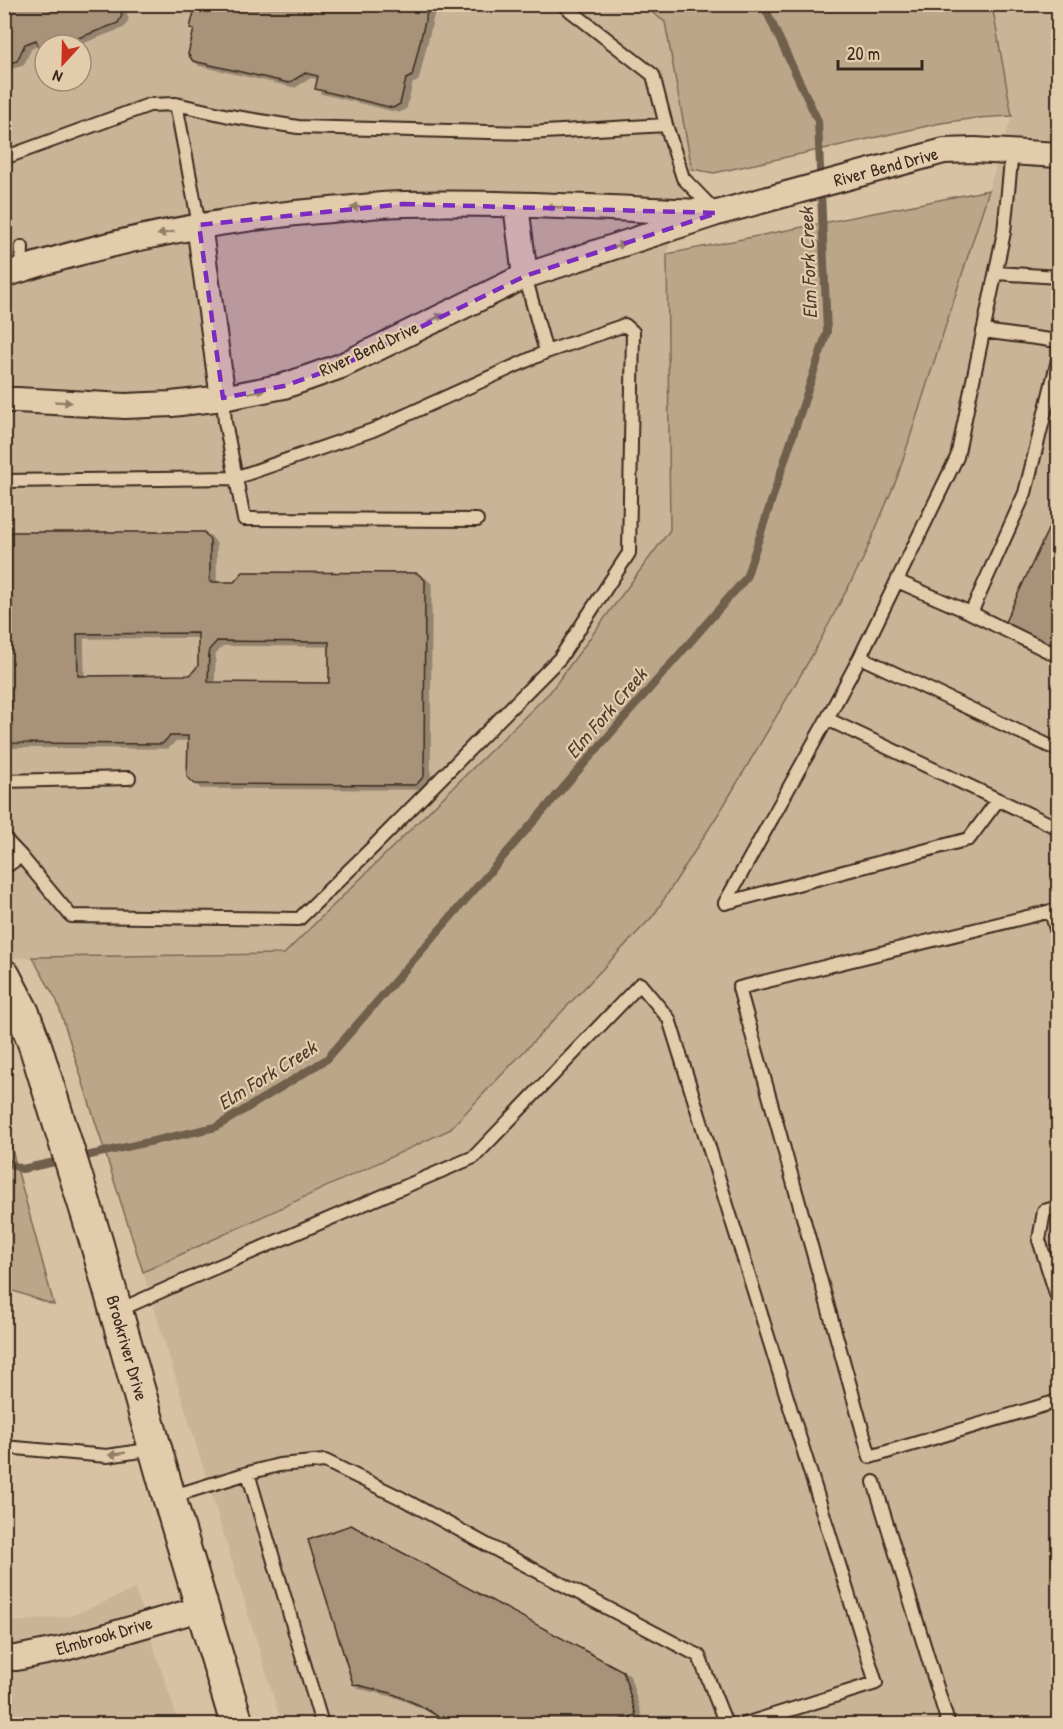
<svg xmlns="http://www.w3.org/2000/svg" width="1063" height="1729" font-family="'Patrick Hand',sans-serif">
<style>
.built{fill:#cab497;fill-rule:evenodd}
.green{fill:#bca68a;stroke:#7c6854;stroke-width:1.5}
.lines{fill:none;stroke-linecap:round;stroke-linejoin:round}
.stream{stroke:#705e4b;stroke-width:8}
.building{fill:#a8937a;stroke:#3b2a1e;stroke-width:1.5;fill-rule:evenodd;filter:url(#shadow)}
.service-casing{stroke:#3b2a1e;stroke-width:16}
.minor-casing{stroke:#3b2a1e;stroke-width:28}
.tertiary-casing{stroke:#3b2a1e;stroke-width:36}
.service{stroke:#e3ccac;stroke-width:12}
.minor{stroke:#e3ccac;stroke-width:24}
.tertiary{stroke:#e3ccac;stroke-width:32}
.oneway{fill:#8f7b65}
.marked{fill:#7b2cbf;fill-opacity:0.2;stroke:#7b2cbf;stroke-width:4.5;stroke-dasharray:12 8;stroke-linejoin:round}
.labels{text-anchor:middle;stroke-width:4.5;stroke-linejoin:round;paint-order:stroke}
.street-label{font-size:18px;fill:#3b2a1e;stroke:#e3ccac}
.water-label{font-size:20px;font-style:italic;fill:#4d3b2d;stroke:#e3ccac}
</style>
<defs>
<filter id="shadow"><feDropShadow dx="6" dy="4" stdDeviation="0" flood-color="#0004"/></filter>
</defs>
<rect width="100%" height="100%" fill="#d9c2a4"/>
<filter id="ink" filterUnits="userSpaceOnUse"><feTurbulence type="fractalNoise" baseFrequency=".0167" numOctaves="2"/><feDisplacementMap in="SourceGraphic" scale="12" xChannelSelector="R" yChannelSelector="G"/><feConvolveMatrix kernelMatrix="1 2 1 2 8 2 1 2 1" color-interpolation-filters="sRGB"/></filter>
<g filter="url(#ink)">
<path class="built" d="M642,4L665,22L692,169L667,254L670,530L550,692L284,955L5,958L4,5ZM45,45H81V81H45Z
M992,5H1058V1724H282L143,1272L449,1130L863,559L897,478L1012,116Z
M135,1589L179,1724H5L4,1623L71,1616Z"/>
<path class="green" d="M642,5H992L1012,116L977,118L941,123L714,173L692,169L665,22Z
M989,190L897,478L863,559L813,654L724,805L654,915L449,1130L143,1272L57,1001L32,957L284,954L550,692L670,530L667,254Z
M5,1124L54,1305L5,1288Z"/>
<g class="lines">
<path class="stream" d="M77,1158L216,1127L327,1059L746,578L827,332L818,121L763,4
M4,1161L22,1169L64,1160"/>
</g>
<path class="building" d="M4,4H118L122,15L118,23L60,45H45V50L40,52L36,40L25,44L17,61L4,65Z
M196,4H429L412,76L406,79L400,104L393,108L315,89L318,76L305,73L289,83L193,61L188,54L194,29L190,28Z
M1058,508V648L1004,624Z
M4,532H204L210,540V582H234L243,572L417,573L425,580L424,776L416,785L195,784L187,777L188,736H170L162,744L4,743ZM198,633V666L190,675L78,676L77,634ZM217,641L329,642V683L208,682L209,650Z
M351,1525L623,1671L636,1715L606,1724H451L419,1705L391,1693L353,1684L308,1540Z"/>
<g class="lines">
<g class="service-casing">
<path id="service" d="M562,4L653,75L666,125L683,178L717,213
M1058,4V6
M176,104L229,116L298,127L527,133L666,125
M1012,151L1004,232L957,457L860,657L1058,750
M4,158L149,105L176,104L199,225
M21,270L22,247
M996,273L1058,277
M525,276L546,352
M983,331L1058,341
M223,398L225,422L244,519L477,520
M4,481L235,478L373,430L546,352L625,325L633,332L629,553L560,658L373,847L299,919L71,916L21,856L4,868
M897,581L971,613L1025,493L1058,360
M971,613L1058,656
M827,719L860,657
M4,781L129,778
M998,800L969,839L725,903L827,719L1058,828
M4,838L21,856
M1058,937L1051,911L739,988L870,1457L1058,1401
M1058,1207L1044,1211L1039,1240L1058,1300
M117,1311L184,1281L474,1157L640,984L669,1019L876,1683L745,1724
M4,1447L107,1456L154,1449
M248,1473L279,1465L325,1461L401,1498L489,1546L699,1656L726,1724
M874,1482L948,1723L944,1724
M170,1497L248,1473L322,1724"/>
</g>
<g class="minor-casing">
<path id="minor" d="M516,205L525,276
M199,225L223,398
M4,275C114,239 227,217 342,209C363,207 384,204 405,204C503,202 602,208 700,212
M4,400H17L125,406L172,404L223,398L284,386L341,366L525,276L717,213L944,151L975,150L1058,155
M4,1658H16L62,1649L203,1608"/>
</g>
<g class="tertiary-casing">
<path id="tertiary" d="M4,976L23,1013L35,1045L96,1241L169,1497L237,1724"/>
</g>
<use href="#service" class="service"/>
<use href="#minor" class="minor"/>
<use href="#tertiary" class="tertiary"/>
</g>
<defs><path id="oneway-solid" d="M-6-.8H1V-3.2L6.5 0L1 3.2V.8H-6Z" transform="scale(1.5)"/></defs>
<g class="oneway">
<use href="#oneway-solid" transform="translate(359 207) rotate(176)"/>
<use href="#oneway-solid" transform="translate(554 207) rotate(-178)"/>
<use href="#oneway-solid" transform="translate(166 233) rotate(168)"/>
<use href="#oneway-solid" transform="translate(617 246) rotate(-18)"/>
<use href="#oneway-solid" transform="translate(436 318) rotate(-26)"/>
<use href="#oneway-solid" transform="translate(257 391) rotate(-11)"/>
<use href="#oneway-solid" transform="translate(63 402) rotate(3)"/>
<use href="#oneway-solid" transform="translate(117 1454) rotate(171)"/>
</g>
</g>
<path class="marked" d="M403,204L717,213L525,276L341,366L284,386L223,398L199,225Z"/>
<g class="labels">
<g class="street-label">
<text transform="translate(886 167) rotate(-15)" y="6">River Bend Drive</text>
<text transform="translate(369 349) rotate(-25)" y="6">River Bend Drive</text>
<text transform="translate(127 1348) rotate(74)" y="6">Brookriver Drive</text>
<text transform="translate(104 1636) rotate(-16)" y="6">Elmbrook Drive</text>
</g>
<g class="water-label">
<text transform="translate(808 263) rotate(-92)" y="7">Elm Fork Creek</text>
<text transform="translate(606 713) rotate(-49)" y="7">Elm Fork Creek</text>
<text transform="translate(267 1075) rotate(-32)" y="7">Elm Fork Creek</text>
</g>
</g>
<rect width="1063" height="1729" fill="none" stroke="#e3ccac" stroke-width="24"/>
<rect x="12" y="12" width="1039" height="1705" fill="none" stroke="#3b2a1e" stroke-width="2" filter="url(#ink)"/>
<g transform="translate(63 63) rotate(202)"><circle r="28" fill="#e3ccac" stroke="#a08b73" stroke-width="1.5"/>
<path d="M0-4.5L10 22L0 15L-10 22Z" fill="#c8321e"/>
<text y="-9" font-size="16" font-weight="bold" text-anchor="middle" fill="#3b2a1e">N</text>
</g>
<path d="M838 60v9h84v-9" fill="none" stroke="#3b2a1e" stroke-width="3"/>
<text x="847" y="60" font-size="18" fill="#3b2a1e" stroke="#e3ccac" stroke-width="4.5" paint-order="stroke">20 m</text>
</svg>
